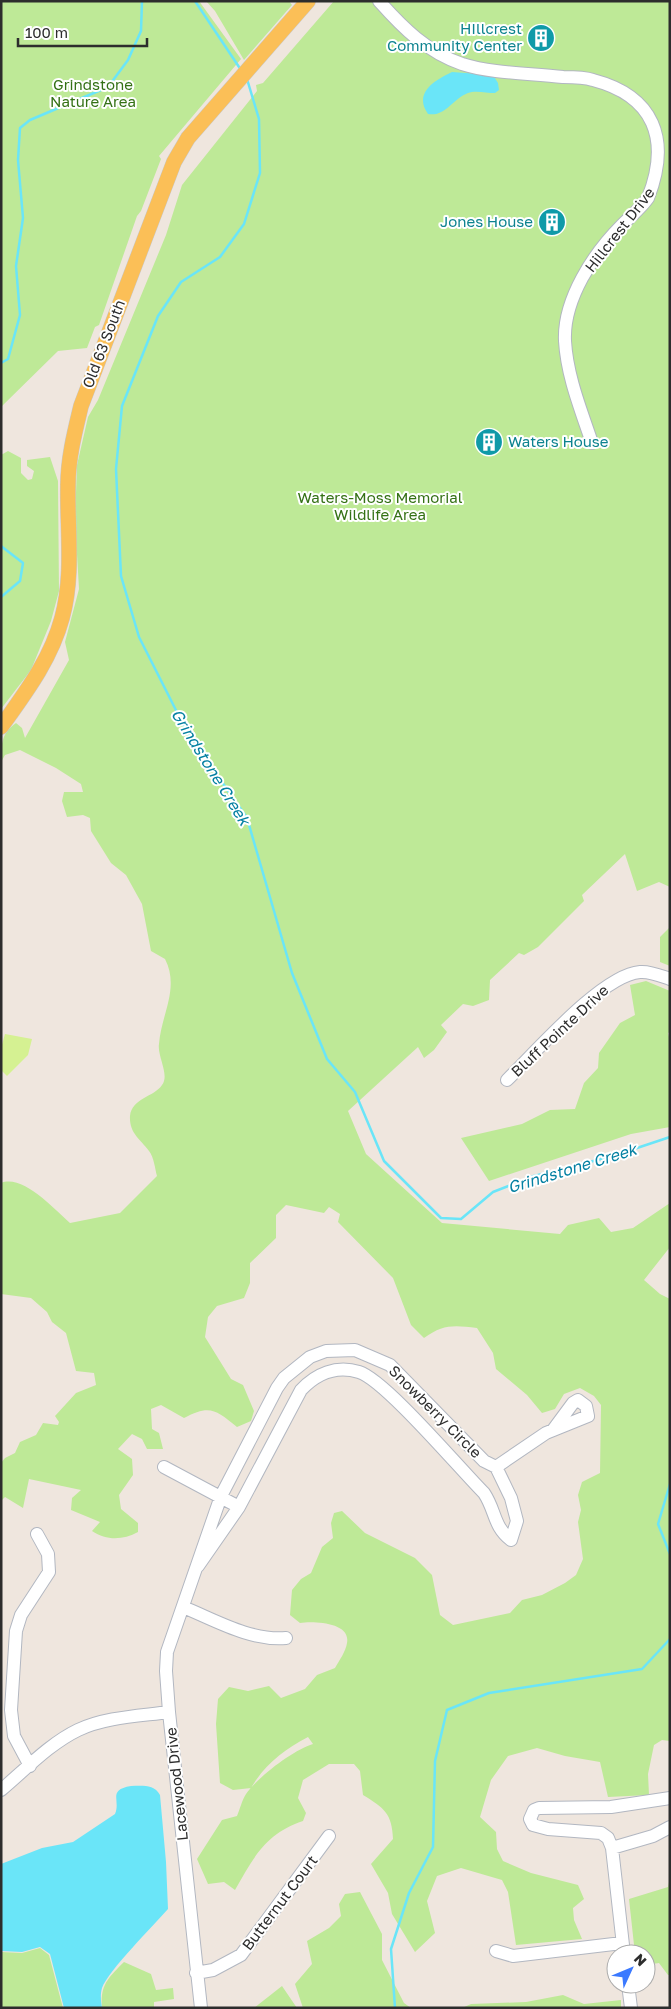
<svg xmlns="http://www.w3.org/2000/svg" width="671" height="2009" font-family="'Golos Text',sans-serif">
<style>
.green{fill:#bee997}
.pitch{fill:#d5f192}
.water{fill:#6ae5f8}
.lines{fill:none;stroke-linecap:round;stroke-linejoin:round}
.stream{stroke:#6ae5f8;stroke-width:2.5}
.minor-casing{stroke:#b2b7c1;stroke-width:14}
.major-casing{stroke:#c8c8c8;stroke-width:16}
.minor{stroke:#fff;stroke-width:12}
.major{stroke:#fbbf57;stroke-width:15}
.labels{text-anchor:middle;stroke-width:4;stroke-linejoin:round;paint-order:stroke}
.culture-label{font-size:15px;fill:#0d838f;stroke:#fff;text-anchor:end}
.park-label{font-size:15px;fill:#347115;stroke:#fff}
.street-label{font-size:15px;fill:#2d2d2d;stroke:#fff}
.water-label{font-size:16px;font-style:italic;fill:#0480a2;stroke:#fff}
</style>
<rect width="100%" height="100%" fill="#efe6de"/>
<path class="green" d="M1,1H199L241,59L159,156L161,159L141,211L137,216L99,325L95,327L87,348L58,351L1,407Z
M206,1H289L292,5L244,60L215,11Z
M334,1H670V887L659,882L637,891L625,854L582,895L584,901L538,947L524,955L519,953L490,980L489,1000L473,1006L463,1004L441,1025L447,1032L434,1050L424,1058L418,1047L348,1111L366,1154L442,1223L560,1234L568,1225L599,1218L611,1232L633,1228L670,1203V1247L644,1280L660,1294L670,1299V1741L662,1740L654,1745L648,1774L649,1795L608,1797L600,1762L565,1756L537,1748L508,1756L491,1780L480,1817L496,1832L497,1849L503,1861L531,1873L578,1885L584,1899L573,1908L574,1920L582,1939L516,1945L508,1892L502,1880L461,1868L437,1876L427,1901L435,1933L415,1952L392,1914L388,1893L371,1864L393,1839C392,1813 384,1808 363,1795L360,1771L354,1764H329L303,1780L298,1798L306,1813L303,1821C265,1834 254,1857 235,1890L224,1882L208,1884L197,1859L222,1820L237,1816C240,1809 242,1800 246,1794C258,1777 293,1750 313,1744L308,1737C284,1750 265,1764 251,1788L233,1790L220,1783L216,1724L218,1699L229,1687L248,1691L269,1686L281,1698L305,1689L317,1675L335,1668C339,1661 346,1651 347,1643C351,1622 313,1621 300,1623L290,1615L292,1590L301,1579L311,1573L322,1547L333,1538L331,1523L334,1513L342,1511L365,1533L415,1558L432,1575L440,1615L453,1625L510,1613L522,1600L542,1595L565,1583L576,1575L583,1559L578,1522L581,1510L578,1495L582,1482L600,1473L601,1405L594,1396L580,1388L564,1394L555,1409L542,1413L527,1395L496,1369L493,1353L477,1328C454,1325 443,1324 424,1338L411,1325L393,1278L338,1222L340,1214L329,1207L324,1213L286,1205L276,1215V1238L250,1263V1283L244,1298L217,1306L208,1317L205,1337L231,1379L243,1385L254,1411L251,1421L237,1427C216,1410 210,1404 184,1418L161,1405L151,1409L152,1429L159,1433L163,1449H147L142,1439L132,1434L118,1449L132,1459L133,1475L119,1495L121,1509L138,1523V1532C123,1540 107,1541 92,1531L100,1522L71,1510L72,1498L81,1490L29,1479L23,1508L5,1497L1,1501V1463L5,1458L15,1453L20,1442L36,1435L43,1423L58,1425L59,1422L55,1416L76,1393L96,1385L94,1373L76,1371L66,1333L52,1322L47,1312L31,1298L1,1294V1183C23,1174 55,1210 70,1223L120,1213L157,1176C155,1169 154,1157 149,1151C140,1139 129,1133 130,1116C132,1098 154,1097 162,1085C170,1075 157,1056 159,1044C161,1015 180,988 165,959L151,951L142,904L126,875L111,863L91,831L90,818L83,815L67,817L62,801L64,792H83L81,784L56,768L20,750L5,755L1,762C1,746 1,733 16,723L22,728L25,738L69,660L65,642L79,589L75,520L77,465L88,417L98,400L166,235L182,185L257,91L256,85L263,83Z
M8,451L21,458V473L28,480L32,479L34,471L27,466V460L50,457L58,481L59,591L51,621L31,670L1,709V455Z
M670,927V966L660,962V937Z
M646,981L670,991V1032L668,1033L670,1041V1127L631,1134L489,1181L461,1138L522,1124L550,1110L575,1109L584,1083L598,1068L599,1053L620,1023L635,1015L630,985Z
M670,1877V1975H668L659,1963L646,1965V1954H635L629,1899L668,1887Z
M360,1892L382,1934V1960L404,2003L411,2008H303L295,1984L312,1964L307,1941L329,1928L341,1916L339,1904L345,1894Z
M40,1948L49,1955L63,2008H1V1952L22,1953Z
M124,1962L151,1974L156,1990L173,1988L174,1999L154,2002V2008H102C100,1985 108,1978 124,1962Z
M282,1986L297,2008H254Z
M563,1995L584,2004L621,2000V2008H462L471,2004L526,2002Z"/>
<path class="pitch" d="M5,1034L32,1039L28,1055L7,1076L1,1070V1048Z"/>
<path class="water" d="M452,72L493,75L498,83L499,90L495,93C487,93 475,90 468,93C452,99 446,117 428,114C413,93 435,80 452,72Z
M131,1786C142,1786 154,1784 160,1795L166,1862L168,1909C154,1925 108,1971 102,1988C100,1995 101,2001 102,2008H64L50,1954L40,1947L22,1952L1,1951V1864L42,1848L73,1842L115,1814C121,1800 107,1790 131,1786Z"/>
<g class="lines">
<path class="stream" d="M195,1L241,70
M247,79L259,119L260,173L244,224L220,257L181,282L158,316L122,406L116,469L121,576L139,637L187,732L247,818L292,973L327,1059L355,1092L384,1161L441,1218L461,1219L493,1192L534,1176L613,1156L670,1137
M1,363L8,359L20,315L16,266L23,218L18,160L20,128L30,120L108,87L128,60L141,31L142,1
M1,546L23,563L20,581L1,597
M670,1484L658,1524L670,1554
M395,2008L391,1949L409,1893L433,1847L435,1761L447,1710L489,1693L642,1669L670,1639"/>
<g class="minor-casing">
<path id="minor" d="M379,1C403,28 427,52 462,64C494,74 530,73 563,77C573,77 584,77 593,80C654,96 671,139 648,198C641,208 631,216 622,225C594,253 563,299 565,341C567,376 581,410 592,443
M507,1080C535,1053 602,975 640,972C650,971 661,976 670,979
M164,1467L239,1507
M496,1467L546,1433L588,1416L586,1406L578,1400L573,1403L553,1430
M198,1566L239,1507L301,1390C316,1374 336,1365 359,1372C385,1380 460,1469 484,1493C496,1511 493,1526 511,1540L517,1521L511,1498L496,1467L484,1461L390,1365L355,1350L326,1351L310,1357L284,1378L277,1388L221,1496L167,1652L166,1671L169,1712L201,2008
M183,1607C215,1620 250,1641 286,1638
M30,1766L14,1736L11,1710L16,1631L21,1615L49,1572L48,1554L37,1534
M1,1790C25,1770 49,1744 78,1730C105,1717 140,1716 169,1712
M670,1798L611,1807L539,1808L534,1810L530,1819L533,1825L548,1829L601,1833L608,1838L612,1848L653,1836L670,1827
M612,1848L624,1954
M496,1951L513,1956L622,1943
M196,1973L213,1970L241,1955L329,1836
M628,1984L631,2008"/>
</g>
<g class="major-casing">
<path id="major" d="M1,727C26,692 51,659 62,618C74,575 67,528 68,485C68,458 75,431 81,406L174,162L188,138L308,1"/>
</g>
<use href="#minor" class="minor"/>
<use href="#major" class="major"/>
</g>
<defs>
<g id="building-disc" transform="scale(1.4375)"><circle r="9.5" fill="#0f9aa8" stroke="#fff"/><path d="M-4-6H4V6H1V3H-1V6H-4ZM-2.5-4.3h1.7v1.8h-1.7ZM.8-4.3h1.7v1.8H.8ZM-2.5-1h1.7V.8h-1.7ZM.8-1h1.7V.8H.8Z" fill="#fff"/></g>
</defs>
<g fill-rule="evenodd">
<use href="#building-disc" x="541" y="38"/>
<use href="#building-disc" x="552" y="222"/>
<use href="#building-disc" x="489" y="442"/>
</g>
<g class="labels">
<g class="culture-label">
<text x="522" y="34">HIllcrest<tspan x="522" dy="17">Community Center</tspan></text>
<text x="533" y="227">Jones House</text>
<text x="508" y="447" text-anchor="start">Waters House</text>
</g>
<g class="park-label">
<text x="93" y="90">Grindstone<tspan x="93" dy="17">Nature Area</tspan></text>
<text x="380" y="503">Waters-Moss Memorial<tspan x="380" dy="17">Wildlife Area</tspan></text>
</g>
<g class="street-label">
<text transform="translate(620 230) rotate(-52)" y="5">Hillcrest Drive</text>
<text transform="translate(104 344) rotate(-69)" y="5">Old 63 South</text>
<text transform="translate(560 1031) rotate(-43)" y="5">Bluff Pointe Drive</text>
<text transform="translate(435 1412) rotate(45)" y="5">Snowberry Circle</text>
<text transform="translate(177 1784) rotate(-96)" y="5">Lacewood Drive</text>
<text transform="translate(280 1903) rotate(-53)" y="5">Butternut Court</text>
</g>
<g class="water-label">
<text transform="translate(211 767) rotate(58)" y="6">Grindstone Creek</text>
<text transform="translate(572 1168) rotate(-17)" y="6">Grindstone Creek</text>
</g>
</g>
<rect width="671" height="2009" fill="none" stroke="#2d2d2d" stroke-width="5"/>
<g transform="translate(631 1969) rotate(46)"><circle r="24" fill="#ffffff" stroke="#ababab"/>
<path d="M0-4L9 19L0 12L-9 19Z" fill="#3b79ff"/>
<text y="-8" font-size="14" font-weight="bold" text-anchor="middle" fill="#2d2d2d">N</text>
</g>
<path d="M18 38v8h129v-8" fill="none" stroke="#2d2d2d" stroke-width="2.5"/>
<text x="25" y="38" font-size="15" fill="#2d2d2d" stroke="#ffffff" stroke-width="4" paint-order="stroke">100 m</text>
</svg>
